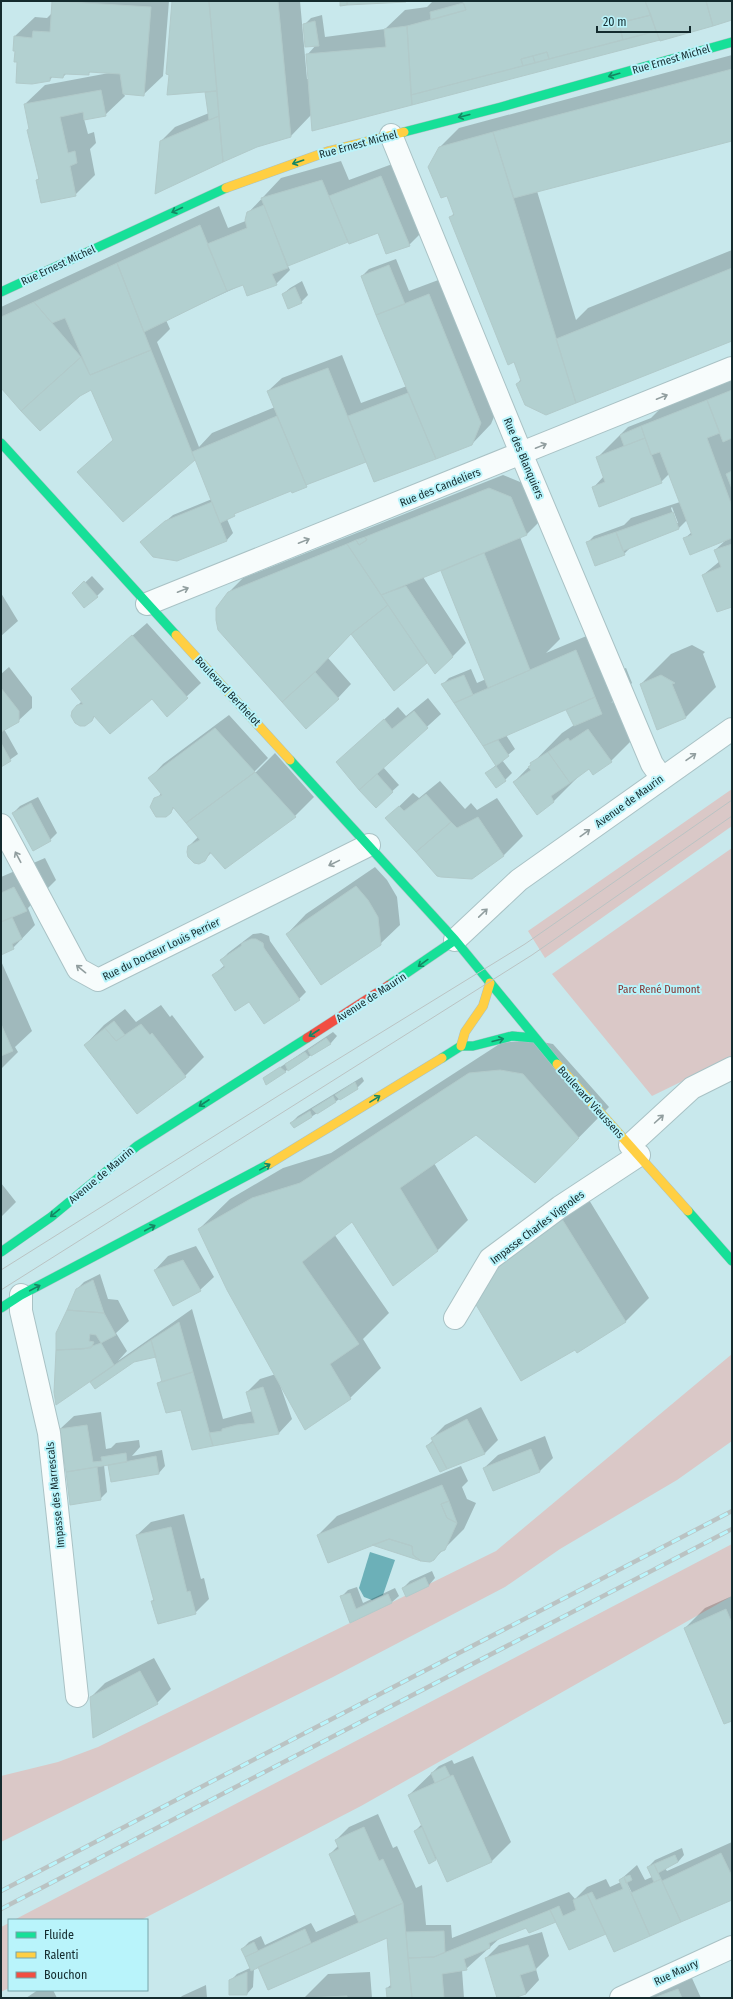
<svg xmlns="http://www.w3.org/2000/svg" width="733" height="1999" font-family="'Fira Sans Condensed',sans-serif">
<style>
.green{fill:#dac8c7}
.water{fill:#6cb0b8}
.shadow{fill:#0003;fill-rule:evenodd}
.building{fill:#b2d0d0;stroke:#b1caca}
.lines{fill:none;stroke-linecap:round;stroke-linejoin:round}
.street-casing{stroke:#a9c2c5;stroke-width:24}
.fast-casing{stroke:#a9c2c5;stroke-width:10}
.slow-casing{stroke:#a9c2c5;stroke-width:10}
.jam-casing{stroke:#a9c2c5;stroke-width:10}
.street{stroke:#f7fcfc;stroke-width:22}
.fast{stroke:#16e098;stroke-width:9}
.slow{stroke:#ffcf43;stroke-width:9}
.jam{stroke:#f24e42;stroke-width:9}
.tram{stroke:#bac3c3;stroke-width:1}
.rail-casing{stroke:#bac3c3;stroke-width:4.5}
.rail{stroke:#b9f4fb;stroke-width:3;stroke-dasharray:9;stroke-linecap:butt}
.oneway{stroke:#158663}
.oneway2{stroke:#919e9f}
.labels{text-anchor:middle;stroke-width:4;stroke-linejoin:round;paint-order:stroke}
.street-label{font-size:11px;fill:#142b2e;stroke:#b9f4fb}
.park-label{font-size:11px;fill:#843431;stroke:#b9f4fb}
</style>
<rect width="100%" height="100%" fill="#c8e8ec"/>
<path class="green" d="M732,789V826L545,958L528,931Z
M732,848V1057L652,1096L552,974Z
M732,1354V1441L677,1480L560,1549L505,1587L333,1677L1,1842V1776L58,1762L98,1747L496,1551Z
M732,1544V1596L361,1806L141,1920H14Z
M9,1923V1988L1,1992V1927Z"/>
<path class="water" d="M370,1552L395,1560L383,1595L372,1600L364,1597L359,1588Z"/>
<path class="shadow" d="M53,1H169L163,76L143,95L124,94L125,96L105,115L84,119L88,134L94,132L96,143L90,149L95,175L75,195L37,180L39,178L25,104L45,85L109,73L91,71L88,74L67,73L63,77L53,76L50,80L18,61L15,36L35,17L47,18L52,13Z
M173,1H300L307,79H309L307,55L316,45L304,25L311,18L322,15L325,37L385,29L405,10L427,7L432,2L436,1H732V19L311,115L291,136L161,141L175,127L209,113L206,92L208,91Z
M732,55V140L537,191L576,320L588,308L732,250V340L517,384L521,379L514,361L450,218L454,213L439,148L459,128Z
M341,161L349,180L395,163L423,231L409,245L379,232L348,240L290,264L288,266L290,270L276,284H244L166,320L170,329L157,342L199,447L212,433L275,407L268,391L282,378L342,355L361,403L407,386L362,276L369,269L396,259L409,291L449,276L500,402L491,424L472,444L375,480L367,461L238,511L227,519L233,533L227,540L177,560L141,542L173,515L212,499L195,458L123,521L78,472L114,439L92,388L1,386V307L219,206L228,228L248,220V213L281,178Z
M302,281L308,295L301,302L283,294L290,288Z
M732,373V606L703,575L720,561L715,550L726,540L685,538L692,532L687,520L679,528L631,547L624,554L587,543L594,536L624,525L631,518L680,502L669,474L661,482L593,488L604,476L597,458L628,427L651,418L673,396ZM672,507L678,523H676L671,508Z
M503,475L525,484L540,521L527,534L520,537L560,639L546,653L596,632L613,673L626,668L632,683L611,703L619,699L641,731L611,761L589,768L581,774L554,801L537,813L514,782L562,733L574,725L567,709L506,735L515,749L502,760L512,773L505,780L487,773L496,765L484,747L487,744L442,685L449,678L471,669L477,683L486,679L442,571L445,568L423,577L466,643L452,657L427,662L394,690L352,633L328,658L351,684L338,698L229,592L243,578Z
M92,576L104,589L97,596L74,593Z
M1,593L18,621L1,636Z
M147,623L201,683L167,715L152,698L95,716L92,720L78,705L82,701L86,676Z
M692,645L705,652L703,654L716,687L686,717L641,684L671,654Z
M9,667L32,697V708L18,721L4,729L18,754L1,766V674Z
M428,698L441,714L383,767L399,785L376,806L337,762L398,707L406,716Z
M229,715L268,758L251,775L252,776L275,753L314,797L295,816L212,852L206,858L194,862L190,859L188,852L189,846L198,837L174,808L166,816L159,817L154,814L151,807L162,792L150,778L163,764Z
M440,781L465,809L471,803L477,810L497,798L523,836L504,855L472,878L387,818L413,793L419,798Z
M38,797L57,833L50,840L13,813L20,806Z
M45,858L56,880L28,908L35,925L13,948L1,953V877Z
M375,867L387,880L397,897L400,925L380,944L287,934L306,914Z
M261,933L269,936L270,941L306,992L299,999L250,1001L213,975L225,965L221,960L228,953L253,934Z
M1,961L32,1031L15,1047L18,1052L1,1069Z
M161,1005L170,1017L172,1015L204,1057L185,1076L85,1045L104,1025L125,1009L136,1022Z
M333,1032L337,1036L331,1043L266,1083L264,1078Z
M531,1040L553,1044L609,1107L535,1182L476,1134L434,1163L468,1220L438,1250L393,1284L352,1220L334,1234L389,1313L363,1339L381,1368L350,1398L280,1385L292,1419L279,1433L193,1449L182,1409L158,1384L163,1379L156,1356L133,1361L96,1388L90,1381L55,1392L57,1334L77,1289L84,1282L100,1274L108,1299L118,1300L129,1321L116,1333L127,1351L118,1361L192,1309L223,1419L253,1411L247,1392L260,1379L276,1374L199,1229L230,1199L283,1168L331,1153L501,1043Z
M362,1077L364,1081L357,1088L295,1127L291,1123L298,1116Z
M1,1183L16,1202L1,1217Z
M586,1195L649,1298L625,1322L575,1348L476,1302Z
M196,1246L214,1277L200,1290L173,1305L155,1270L168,1256Z
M481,1407L498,1440L485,1453L440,1471L427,1446L433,1440L432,1438L445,1425Z
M101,1412L106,1449L111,1448L116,1443L139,1440L140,1447L132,1456L162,1450L165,1466L159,1473L111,1464L104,1465L107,1492L100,1499L67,1472L60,1429L74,1416Z
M545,1436L553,1458L539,1472L484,1468L498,1455Z
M461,1466L468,1481L462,1487L467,1499L476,1503L464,1529L434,1559L372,1544L318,1535L337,1516Z
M184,1514L201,1579L204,1578L209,1599L195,1613L152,1601L154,1599L137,1535L151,1522Z
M432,1571L435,1578L429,1585L406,1595L403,1588L410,1581Z
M357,1587L363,1603L395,1588L399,1596L392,1602L351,1621L341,1597L348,1590Z
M732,1596V1720L685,1628L705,1608Z
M154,1658L171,1689L157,1703L91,1697L105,1683Z
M473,1756L511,1842L492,1861L437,1858L429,1862L415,1831L422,1824L409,1795L439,1766L452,1760L454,1764Z
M378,1814L393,1848L397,1846L416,1888L422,1885L426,1925H451L452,1938L569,1892L575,1899L587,1887L606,1879L610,1887L621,1882L620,1880L637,1865L645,1880L652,1877L648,1867L655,1860L682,1848L684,1855L678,1862L665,1868L667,1871L732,1842V1899L614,1950L606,1933L556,1921L527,1927L500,1938L466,1969L462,1970L464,1998H388L387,1988L392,1984L388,1937L263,1964L254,1968L253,1987L247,1994L230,1981L237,1974L250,1968L242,1949L249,1942L261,1936L265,1945L311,1923L316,1932L356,1914L330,1854L338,1846L336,1840L349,1827ZM627,1883L634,1897L633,1898L626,1884Z
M542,1932L549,1956L536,1969L539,1980L526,1994L511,1998H498L486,1958L499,1945Z
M370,1972L372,1998H304L328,1974Z
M691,1976L701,1998H650L658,1990Z
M206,1985L207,1998H180L182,1996Z
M38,1990H53L57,1998H26Z"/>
<path class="building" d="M52,1L151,7L144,96L123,94L120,74L89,72V75L64,74L63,78L50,77V81L32,84L16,83L17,62H14L15,51H13L14,36L32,38L33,31L50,32Z
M172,1H209L217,91L167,95L169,75L166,74Z
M209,1H278L291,137L257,147L223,162Z
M340,1H347V5L340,6Z
M347,1H406V2L347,5Z
M463,1H645L651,15L619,23L623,40L549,59L547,52L521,59L523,66L411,95L407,26L466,10Z
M645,1H706L713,26L660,41Z
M706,1H732V20L713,26Z
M463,3L466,10L431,20L430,12Z
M651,15L656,31L623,40L619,23Z
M315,21L319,46L305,47L303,24Z
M407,26L412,105L312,131L306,54L386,47L384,29Z
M656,31L660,40L412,105L411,95Z
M547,52L549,59L535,63L533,56Z
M533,56L535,63L523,66L521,59Z
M732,69V141L514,198L493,132Z
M101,90L106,116L84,120L83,112L60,117L68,153L75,151L77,163L70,166L76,196L41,203L36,180L39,179L27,130L29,129L24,104Z
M217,91L219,116L209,120L205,92Z
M219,116L223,162L155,194L160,141Z
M493,132L576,403L546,415L525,405L516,384L521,381L514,362L508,365L449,217L454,215L447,196L441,198L428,167L439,147Z
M381,176L410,246L386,254L378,233L349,244L329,196Z
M322,180L348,242L288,266L261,198Z
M264,205L288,268L272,274L277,285L247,296L243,285L227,291L207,244L247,228L245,220L247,212Z
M200,225L227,291L144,332L117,263Z
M117,263L151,350L90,375L65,318L52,323L34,302Z
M389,265L405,304L376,315L361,276Z
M732,268V341L576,403L556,339Z
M295,287L302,303L288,309L282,294Z
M429,294L481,423L472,445L436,459L376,315Z
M34,302L81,357L21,411L1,388V317Z
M151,350L195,460L123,522L77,472L113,440L91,390L80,396L40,431L21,411L81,357L90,375Z
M328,368L366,462L306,485L267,391Z
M732,390V438L723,442L707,400Z
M408,393L436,459L374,482L348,416Z
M707,400L720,433L707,438L732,506V538L690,555L683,538L692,535L660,452L651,455L641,426Z
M277,416L307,487L292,493L291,491L234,514L235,516L220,523L192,452Z
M641,426L645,438L624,446L620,435Z
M645,438L662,483L599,507L592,487L605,482L596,457Z
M732,471V489L726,474Z
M489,488L511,497L527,535L381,595L347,544L356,540L359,545L367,540L365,537Z
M212,502L227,541L177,561L153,557L140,542L165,521Z
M673,512L679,529L623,551L616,532Z
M616,532L625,555L595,566L586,542Z
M365,537L367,540L359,545L356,540Z
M347,544L388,605L351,634L315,672L282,702L218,630L216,620V608L228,592Z
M732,544V607L717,612L702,575L721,567L714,550Z
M484,553L530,670L488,688L441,571Z
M84,581L98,597L84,608L72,593Z
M406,586L453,657L435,674L381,595Z
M388,605L427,663L394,691L351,634Z
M132,635L188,698L167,717L152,699L110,734L94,716L92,721L85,726H80L75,723L71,716L72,711L77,705L83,704L71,689Z
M576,650L595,697L483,746L454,703Z
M315,672L339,699L306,729L282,702Z
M464,675L473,695L454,703L441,684Z
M661,675L675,683L672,684L686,718L657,730L640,684Z
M1,688L19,711V722L1,732Z
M595,697L602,714L574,726L566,710Z
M414,711L428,728L359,790L336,762L384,719L392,729Z
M215,728L255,772L186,823L173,807L171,813L166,817H156L150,807L154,798L162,795L148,778Z
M588,729L612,762L593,775L589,769L570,783L548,752L568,738L570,741Z
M498,740L509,756L496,766L483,746Z
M1,743L11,761L1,767Z
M548,752L570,783L551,796L554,802L537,815L513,782L531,770L528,767L531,765L530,763Z
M496,766L506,781L496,788L485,773Z
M255,772L296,817L225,869L210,852L205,861L199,864L194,863L188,857L187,852L188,846L200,840L186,823Z
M377,774L393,792L376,808L359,790Z
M426,794L451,822L416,852L385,818L399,806L404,811Z
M31,803L51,841L33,851L12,813Z
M478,817L504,856L472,879L441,877L437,876L416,852L451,822L457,828Z
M356,886L368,900L378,917L381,945L321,985L286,934Z
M14,887L27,911L1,922V893Z
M12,917L22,939L12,944L14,949L1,955V922Z
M251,939H256L263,943L264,948L300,1000L264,1024L249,1002L235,1011L212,975L225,967L220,960L241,946L242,943Z
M114,1021L125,1035L116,1041L105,1028Z
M1,1024L13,1051L1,1056Z
M141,1024L150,1035L152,1033L186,1077L137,1114L84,1045L105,1028L116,1041Z
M326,1038L331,1044L311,1056L308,1050Z
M305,1052L309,1057L288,1071L285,1064Z
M280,1067L286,1072L266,1085L263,1078Z
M500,1070L523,1074L579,1138L535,1183L476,1135L400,1188L438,1251L393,1286L352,1222L302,1262L359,1344L330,1364L351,1399L305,1430L227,1290L198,1229L252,1198L300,1183L469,1073Z
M355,1082L358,1089L340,1100L335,1095Z
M333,1096L336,1102L317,1114L312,1109Z
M310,1111L312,1117L294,1128L290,1123Z
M560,1219H562L626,1322L577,1353L575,1350L521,1381L475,1303L497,1261Z
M183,1260L201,1291L173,1306L154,1270Z
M93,1280L104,1313L67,1310L76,1289Z
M67,1310L104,1313L116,1335L101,1343L96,1335L90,1334L89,1341L94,1342L91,1348L56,1350V1333Z
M179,1322L193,1372L162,1382L151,1340Z
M151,1340L156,1357L134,1362L95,1389L90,1382Z
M101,1343L114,1365L56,1405L54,1392L56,1350L84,1349Z
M193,1372L213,1446L192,1450L181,1410L166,1413L157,1383Z
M263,1387L279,1434L213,1446L209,1433L222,1431V1429L237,1425L255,1423L246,1392Z
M467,1419L485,1454L447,1469L431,1438Z
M87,1425L93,1462L102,1461L101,1457L126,1453L127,1462L66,1472L59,1429Z
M433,1442L447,1469L440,1472L426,1446Z
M531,1449L540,1472L493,1491L483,1468Z
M156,1456L159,1474L111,1482L108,1465Z
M97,1467L101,1500L70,1505L66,1472Z
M442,1485L449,1501L441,1504L447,1518L457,1523L445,1550L440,1552L434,1560L430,1562L421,1561L413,1555L412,1546L389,1539L328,1563L317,1535Z
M449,1501L457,1523L447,1518L441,1504Z
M171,1527L187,1592L190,1591L196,1614L158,1624L151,1601H154L136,1535Z
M389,1539L412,1546L413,1555L421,1561L372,1545Z
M425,1577L429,1586L406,1597L402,1588Z
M350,1593L356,1609L388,1594L392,1603L350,1623L340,1596Z
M726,1609L732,1623V1721L724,1724L684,1628Z
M140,1671L158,1704L93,1738L90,1697Z
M445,1766L450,1776L435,1783L431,1773Z
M453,1775L492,1862L447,1882L408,1795Z
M364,1827L379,1861L383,1859L403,1903L359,1923L329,1854L339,1849L335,1840Z
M422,1827L436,1860L429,1864L414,1831Z
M721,1853L732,1876V1900L681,1922L662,1881Z
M675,1855L678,1862L658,1873L654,1864Z
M654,1864L661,1879L654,1882L647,1867Z
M630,1875L632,1880L626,1883L624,1877Z
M624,1877L650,1936L614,1952L587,1894L592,1892L596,1900L623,1889L619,1880Z
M661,1879L681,1922L650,1936L631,1893Z
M587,1894L606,1934L569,1950L550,1910L559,1906L563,1916L576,1910L573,1900Z
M403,1903L412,1998H387L386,1988H391L387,1938L268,1990L258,1967Z
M550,1910L556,1922L529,1933L526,1928L489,1943L490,1948L464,1959L467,1970L442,1974L444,1998H412L408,1958L434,1957Z
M305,1929L311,1943L251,1971L245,1957Z
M444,1931L445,1952L434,1957L408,1958L406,1932Z
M254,1942L258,1951L245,1957L241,1949Z
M528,1945L536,1970L520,1975L526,1994L514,1998H497L485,1958Z
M247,1972V1995H229V1980Z
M678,1989L682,1998H655L659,1996Z
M347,1996V1998H303Z"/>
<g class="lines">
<g class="street-casing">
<path id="street" d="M391,135L521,453L652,764L662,778
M147,604L732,368
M1,825L78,969L98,980L369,845
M455,940L519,880L732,729
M630,1145L692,1088L732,1068
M21,1295V1311L49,1433L77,1696
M455,1318L490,1259L560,1207L639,1155
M621,1998L732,1947"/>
</g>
<g class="fast-casing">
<path id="fast" d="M404,132L501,107L732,42
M1,292L226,188
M1,443L176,635
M290,760L455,940L557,1064
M389,985L455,940
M442,1058L461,1046H473L512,1036L534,1038
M688,1211L732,1261
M1,1252L51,1217L137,1146L307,1038
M1,1308L21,1295L269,1164"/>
</g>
<g class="slow-casing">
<path id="slow" d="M226,188L329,151L404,132
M176,635L290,760
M461,1046L465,1032L483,1006L490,983
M557,1064L688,1211
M269,1164L442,1058"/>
</g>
<g class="jam-casing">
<path id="jam" d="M307,1038L389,985"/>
</g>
<use href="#street" class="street"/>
<use href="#fast" class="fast"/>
<use href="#slow" class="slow"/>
<use href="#jam" class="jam"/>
<path class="tram" d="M1,1270L278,1096L525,944L732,800
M1,1290L532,955L732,816"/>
<g class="rail-casing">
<path id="rail" d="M1,1891L732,1511
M1,1909L732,1529"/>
</g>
<use href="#rail" class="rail"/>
</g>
<defs><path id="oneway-shaft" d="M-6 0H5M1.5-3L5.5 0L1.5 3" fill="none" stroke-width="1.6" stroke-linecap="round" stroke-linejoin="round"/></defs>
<g class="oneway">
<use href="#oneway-shaft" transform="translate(614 75) rotate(164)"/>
<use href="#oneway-shaft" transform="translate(464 116) rotate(166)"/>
<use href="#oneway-shaft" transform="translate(298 162) rotate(161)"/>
<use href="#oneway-shaft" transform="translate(177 210) rotate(155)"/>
<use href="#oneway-shaft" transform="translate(423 963) rotate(144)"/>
<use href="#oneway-shaft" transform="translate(314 1033) rotate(147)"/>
<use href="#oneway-shaft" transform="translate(498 1040) rotate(-14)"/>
<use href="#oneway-shaft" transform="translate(375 1099) rotate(-32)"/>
<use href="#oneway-shaft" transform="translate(204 1103) rotate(147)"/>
<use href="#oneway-shaft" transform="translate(265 1167) rotate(-29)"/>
<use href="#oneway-shaft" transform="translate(55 1213) rotate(141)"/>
<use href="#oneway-shaft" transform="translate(150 1228) rotate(-28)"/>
<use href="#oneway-shaft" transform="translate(35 1288) rotate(-28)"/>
</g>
<g class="oneway2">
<use href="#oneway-shaft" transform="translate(662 397) rotate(-22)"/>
<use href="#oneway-shaft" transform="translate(541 446) rotate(-22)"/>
<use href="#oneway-shaft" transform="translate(304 541) rotate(-22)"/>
<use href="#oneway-shaft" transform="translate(183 590) rotate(-22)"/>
<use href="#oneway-shaft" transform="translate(691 757) rotate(-35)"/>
<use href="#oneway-shaft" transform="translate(585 833) rotate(-36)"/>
<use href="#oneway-shaft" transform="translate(18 857) rotate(-118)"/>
<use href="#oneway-shaft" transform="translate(334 863) rotate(154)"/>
<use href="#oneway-shaft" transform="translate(483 913) rotate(-44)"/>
<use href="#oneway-shaft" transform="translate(81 969) rotate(-141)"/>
<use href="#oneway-shaft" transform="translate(659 1119) rotate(-42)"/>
</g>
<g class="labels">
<g class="street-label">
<text transform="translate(671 59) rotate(-16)" y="4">Rue Ernest Michel</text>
<text transform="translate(358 144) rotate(-15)" y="4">Rue Ernest Michel</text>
<text transform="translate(58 265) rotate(-25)" y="4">Rue Ernest Michel</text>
<text transform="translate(524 458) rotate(67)" y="4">Rue des Blanquiers</text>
<text transform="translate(440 487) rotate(-22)" y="4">Rue des Candeliers</text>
<text transform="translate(228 691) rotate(47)" y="4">Boulevard Berthelot</text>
<text transform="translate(629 801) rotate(-36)" y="4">Avenue de Maurin</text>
<text transform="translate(161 949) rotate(-26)" y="4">Rue du Docteur Louis Perrier</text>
<text transform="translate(371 997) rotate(-33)" y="4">Avenue de Maurin</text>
<text transform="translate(591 1102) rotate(48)" y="4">Boulevard Vieussens</text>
<text transform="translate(101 1175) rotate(-40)" y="4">Avenue de Maurin</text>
<text transform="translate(537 1227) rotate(-37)" y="4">Impasse Charles Vignoles</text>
<text transform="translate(55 1495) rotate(-96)" y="4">Impasse des Marrescals</text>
<text transform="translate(676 1972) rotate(-25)" y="4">Rue Maury</text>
</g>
<g class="park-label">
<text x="659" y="993">Parc René Dumont</text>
</g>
</g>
<rect width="733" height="1999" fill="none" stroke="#142b2e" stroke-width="4"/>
<rect x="8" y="1919" width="140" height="72" fill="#b9f4fb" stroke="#77a4a9"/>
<rect x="16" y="1932" width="20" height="6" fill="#16e098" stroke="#77a4a9"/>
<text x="44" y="1939" font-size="12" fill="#142b2e">Fluide</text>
<rect x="16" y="1952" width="20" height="6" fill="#ffcf43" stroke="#77a4a9"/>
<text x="44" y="1959" font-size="12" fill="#142b2e">Ralenti</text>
<rect x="16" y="1972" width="20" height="6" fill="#f24e42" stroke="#77a4a9"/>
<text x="44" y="1979" font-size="12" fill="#142b2e">Bouchon</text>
<path d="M597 26v6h93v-6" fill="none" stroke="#142b2e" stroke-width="2"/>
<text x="603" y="26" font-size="12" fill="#142b2e" stroke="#b9f4fb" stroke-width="3" paint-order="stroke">20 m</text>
</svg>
